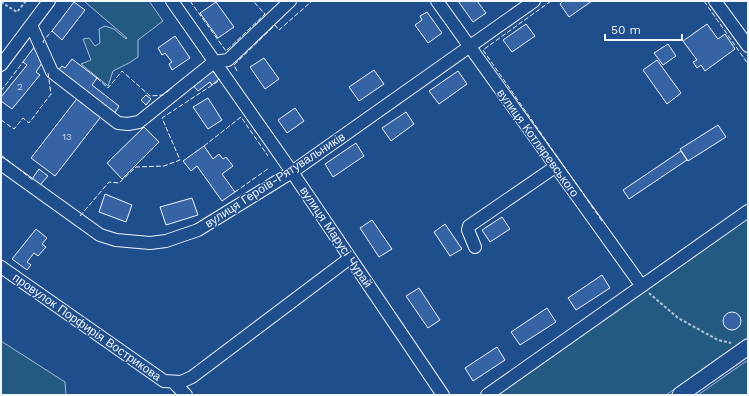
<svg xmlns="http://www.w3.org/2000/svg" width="749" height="396" font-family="'Work Sans',sans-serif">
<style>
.green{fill:#245a82;stroke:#a8bbd7}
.building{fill:#3563a3;stroke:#f2f6ff}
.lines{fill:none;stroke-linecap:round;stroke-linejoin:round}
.minor-casing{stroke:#f2f6ff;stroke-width:14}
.major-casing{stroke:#f2f6ff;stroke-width:17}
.path{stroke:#b3c4dc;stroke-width:2;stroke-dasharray:3 2;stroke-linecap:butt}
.minor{stroke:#1f4e8c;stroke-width:12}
.major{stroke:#1f4e8c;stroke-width:15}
.fence{stroke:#f2f6ff;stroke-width:1;stroke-dasharray:5 2;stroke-linecap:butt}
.labels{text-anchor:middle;stroke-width:3;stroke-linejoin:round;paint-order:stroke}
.number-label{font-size:10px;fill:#c3d1e8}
.street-label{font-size:12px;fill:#f2f6ff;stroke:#1f4e8c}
</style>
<rect width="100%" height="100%" fill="#1f4e8c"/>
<path class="green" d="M84,1H149L163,21L138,40V57L129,63L113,71L108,86L81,64L91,60L83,39L89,38L95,46L100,43L99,29L105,26L114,29L126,39L127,38Z
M748,215V337L666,395H490Z
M1,341L65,382L66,395H1Z
M748,360V395H698L742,364Z"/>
<path class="building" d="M458,1H477L486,13L473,22Z
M563,1H592L569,17L560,4Z
M74,2L85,10L62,40L52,31Z
M216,2L234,27L218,38L200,13Z
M427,12L442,33L428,43L415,25L422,20L420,16Z
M526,24L535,36L512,52L503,40Z
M707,24L718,39L725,34L735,49L705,71L701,65L697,68L693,62L697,60L683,41Z
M175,36L190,58L172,70L169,64L172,62L165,53L162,55L158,48Z
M668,44L676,56L663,65L654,53Z
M35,46L42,63L36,72L40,75L12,109L1,101V97L27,65L23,62Z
M264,58L279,79L265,89L250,67Z
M72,59L97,78L92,85L119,106L114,114L58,71L62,66L65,68Z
M657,60L681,93L667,104L643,70Z
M211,69L219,79L212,85L210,82L198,91L191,83Z
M374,70L384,84L359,101L349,87Z
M458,71L467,84L439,104L429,91Z
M146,95L151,99L146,105L141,100Z
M79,96L103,114L55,176L31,158Z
M208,98L222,120L208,129L193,107Z
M295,108L304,121L287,133L278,120Z
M406,112L414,124L391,141L382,128Z
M718,125L726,137L688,161L680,149Z
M144,127L159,142L122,179L107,163Z
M356,143L364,156L333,177L325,164Z
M204,146L213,159L219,154L223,159L226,157L233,166L222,174L235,192L222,201L197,166L191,171L183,161Z
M681,151L687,160L629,199L623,190Z
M39,169L48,176L40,185L32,179Z
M105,194L132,205L126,222L99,212Z
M192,198L198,215L166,225L160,207Z
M502,217L510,229L490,242L482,230Z
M372,220L392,249L379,257L360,228Z
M445,224L462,249L450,256L434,232Z
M36,229L47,238L42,244L46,247L38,256L34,253L27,262L31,265L27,270L12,259Z
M602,275L610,288L576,310L568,298Z
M419,288L440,320L428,328L406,296Z
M547,308L556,322L520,345L511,332Z
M723 321a9 9 0 1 1 18 0a9 9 0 1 1-18 0Z
M497,347L505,360L473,381L465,368Z"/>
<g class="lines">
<g class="minor-casing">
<path id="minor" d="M172,1L292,172L443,395
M437,1L641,285
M715,1L748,46
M31,25L52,72L118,123L128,124L139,122L214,62L228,60L290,1
M1,65L49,1
M1,164L100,235L116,240L150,243L166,241L198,230L292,172L534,1
M475,247L468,230L469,226L555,167
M1,267L164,381L181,382L192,377L350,258
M174,383L186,395
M487,395L748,211"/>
</g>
<g class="major-casing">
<path id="major" d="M680,395L748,347"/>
</g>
<path class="path" d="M1,2L17,12L26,1
M649,293L678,318L718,340L731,343"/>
<use href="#minor" class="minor"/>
<use href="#major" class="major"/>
<path class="fence" d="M190,1L226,51L265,14L253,1
M551,1L483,50L602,221
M704,1L748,64
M44,43L43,41L52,31
M237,71L234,65L275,25L279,30L312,1
M97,78L108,88L122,71L150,96L163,95L172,88
M1,91L23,62
M1,120L14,129L23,118L29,123L51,94L48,73
M204,146L241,117L268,156
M1,155L34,181
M235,192L269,168
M80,216L109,182L119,183L136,167L164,166L180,160L162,118L220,80L218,78"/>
</g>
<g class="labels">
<g class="number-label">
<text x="20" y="90">2</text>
<text x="67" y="140">13</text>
</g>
<g class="street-label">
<text transform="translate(538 143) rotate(54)" y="4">вулиця Котляревського</text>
<text transform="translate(275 180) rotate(-33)" y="4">вулиця Героїв-Рятувальників</text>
<text transform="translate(336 237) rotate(56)" y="4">вулиця Марусі Чурай</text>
<text transform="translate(87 327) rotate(35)" y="4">провулок Порфирія Вострикова</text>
</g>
</g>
<rect width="749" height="396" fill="none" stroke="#f2f6ff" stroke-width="4"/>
<path d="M605 34v6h77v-6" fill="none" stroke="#f2f6ff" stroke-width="2"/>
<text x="611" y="34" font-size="12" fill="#f2f6ff" stroke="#1f4e8c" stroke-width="3" paint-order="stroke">50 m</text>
</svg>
